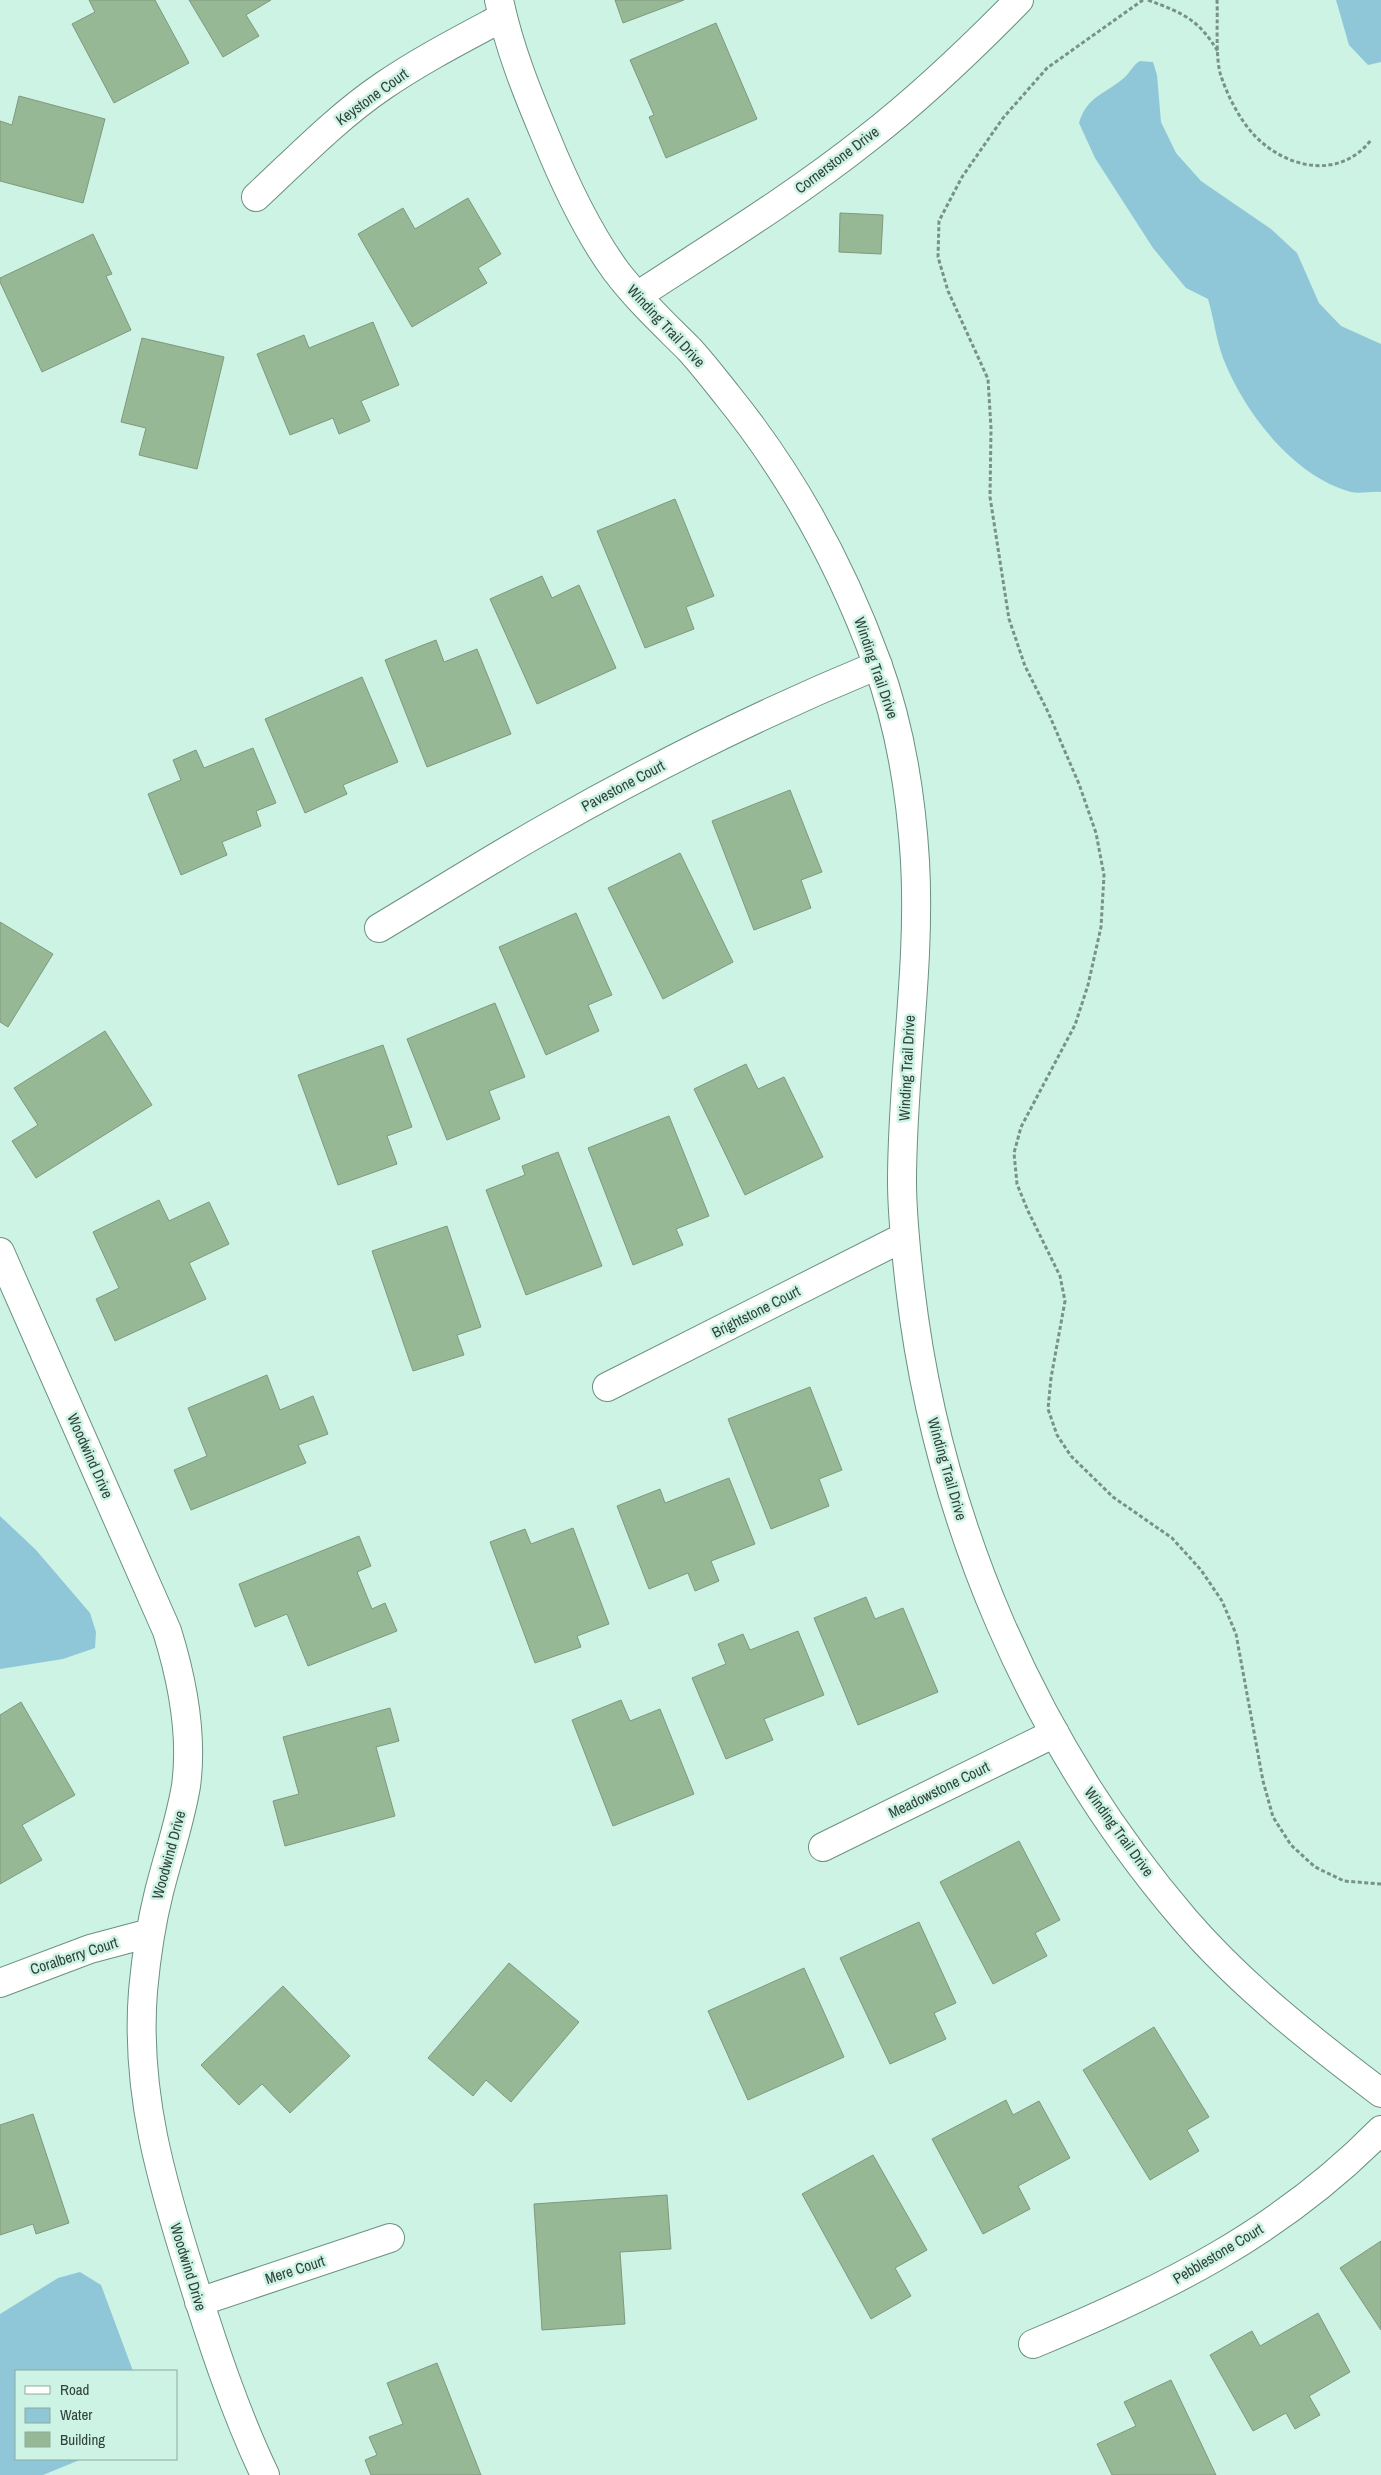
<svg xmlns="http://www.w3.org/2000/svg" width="1381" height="2475" font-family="'Archivo Narrow',sans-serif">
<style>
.water{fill:#8fc7d8}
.building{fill:#96b894;stroke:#80987f}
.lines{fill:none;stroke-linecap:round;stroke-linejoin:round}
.minor-casing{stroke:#6b9081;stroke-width:30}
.path{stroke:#789287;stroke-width:3;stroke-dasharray:4 2.5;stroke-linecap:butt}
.minor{stroke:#fff;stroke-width:28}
.labels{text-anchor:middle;stroke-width:5;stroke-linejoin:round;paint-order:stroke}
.street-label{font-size:15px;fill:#31413b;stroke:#ccf3e3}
</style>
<rect width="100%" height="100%" fill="#ccf3e3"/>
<path class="water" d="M1336,0H1381V62L1368,65L1349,45Z
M1140,61L1153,62L1157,75L1161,122L1176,153L1201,181L1271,229L1297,253L1319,303L1341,326L1381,344V492C1371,491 1360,494 1351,492C1293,476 1244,412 1223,358C1216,339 1214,319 1208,299L1186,288L1153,248L1095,158L1079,123C1087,95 1107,94 1126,76C1131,71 1133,65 1140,61Z
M0,1516L36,1550L90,1613L96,1632L95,1648L63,1659L0,1669Z
M80,2272L101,2285L133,2371H16V2459H82L43,2475H0V2314L58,2278Z"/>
<path class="building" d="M89,0H155L189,63L114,103L72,24L95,12Z
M189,0H271L246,15L259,36L223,57Z
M615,0H684L623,23Z
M716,23L757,119L666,158L649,117L654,115L630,60Z
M19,96L105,119L83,203L0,181V121L12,125Z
M468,198L501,254L478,268L487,283L412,327L358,234L403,208L415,229Z
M840,213L883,215L881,254L839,252Z
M93,234L112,274L106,276L131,330L42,372L0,282V278Z
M373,322L399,385L361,401L370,421L339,434L333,418L290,435L257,354L304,335L309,348Z
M142,338L224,357L197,469L139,455L146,428L121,422Z
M675,499L714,596L686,607L694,629L645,648L597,531Z
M542,576L552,598L579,585L616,668L537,704L490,599Z
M436,640L444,662L477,649L511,734L427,767L385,660Z
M362,677L398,762L343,785L347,794L305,813L265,719Z
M253,748L276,803L256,811L261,826L222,842L227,855L181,875L148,794L181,780L173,760L196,750L204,768Z
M790,790L822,872L801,880L811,908L754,930L712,821Z
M680,853L733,962L663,999L608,888Z
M576,913L612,995L588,1005L599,1031L546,1055L499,947Z
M0,922L53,954L8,1027L0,1022Z
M495,1003L525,1077L489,1091L500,1119L447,1140L407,1039Z
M105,1031L152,1105L36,1178L12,1141L38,1125L14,1088Z
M383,1045L412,1127L387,1136L397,1164L338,1185L298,1075Z
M746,1064L758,1089L784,1077L823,1157L745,1195L694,1089Z
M669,1116L709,1216L676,1229L683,1245L633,1265L588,1148Z
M558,1152L602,1266L526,1295L486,1190L525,1175L522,1166Z
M159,1200L169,1221L209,1202L229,1244L189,1263L206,1299L115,1341L96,1299L119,1288L93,1232Z
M447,1226L481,1327L457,1335L464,1355L413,1371L372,1251Z
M267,1375L280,1410L313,1396L328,1434L298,1445L306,1463L191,1510L174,1470L207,1456L188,1408Z
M810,1387L842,1470L819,1479L829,1506L771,1529L728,1419Z
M729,1478L755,1544L711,1561L719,1581L695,1591L688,1573L649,1589L617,1506L660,1489L665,1503Z
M573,1528L609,1624L577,1636L581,1647L535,1663L490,1542L525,1529L531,1544Z
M359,1536L371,1566L357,1572L372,1609L385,1603L397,1631L308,1666L287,1614L255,1627L239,1584Z
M866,1597L875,1619L903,1608L938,1692L858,1725L814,1618Z
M798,1631L824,1695L764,1719L773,1740L726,1759L692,1678L726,1664L718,1644L743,1634L750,1650Z
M621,1700L630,1721L660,1709L694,1794L613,1826L572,1720Z
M21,1702L75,1795L22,1825L42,1860L0,1884V1715Z
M390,1708L399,1741L376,1747L395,1816L285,1846L273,1801L299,1794L283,1737Z
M1019,1841L1060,1920L1035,1933L1047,1956L993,1984L940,1882Z
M919,1922L956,2003L934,2013L946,2039L890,2064L840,1958Z
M509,1963L579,2022L511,2102L486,2080L473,2096L428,2058Z
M804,1968L844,2057L748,2100L708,2011Z
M283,1986L350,2056L290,2113L262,2084L239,2105L201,2065Z
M1154,2027L1209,2117L1187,2130L1199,2151L1150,2180L1083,2070Z
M1006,2100L1013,2115L1039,2101L1070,2158L1018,2186L1030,2209L983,2234L932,2139Z
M33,2114L69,2223L36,2234L33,2224L0,2235V2125Z
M873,2155L927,2250L895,2268L911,2296L871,2319L802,2194Z
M667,2195L671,2249L620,2252L625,2324L542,2330L534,2204Z
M1381,2241V2330L1340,2268Z
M1318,2313L1350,2372L1309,2396L1320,2415L1295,2429L1286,2413L1253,2431L1210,2355L1252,2331L1260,2346Z
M437,2363L481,2475H371L365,2460L377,2455L369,2437L403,2424L387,2383Z
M1171,2380L1216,2475H1112L1097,2444L1136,2426L1124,2402Z"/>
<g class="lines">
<g class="minor-casing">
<path id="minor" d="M499,0C509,47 526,90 545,135C564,182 586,230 616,271C638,300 664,324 689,349C702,363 715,380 727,395C791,474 842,567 877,663C900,726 911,794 915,861C921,967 902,1074 902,1181C902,1217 906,1252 910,1287C937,1519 1033,1743 1185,1920C1242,1986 1312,2041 1381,2093
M256,197C297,159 336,118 383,86C421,60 462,39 503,17
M637,296C715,245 795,196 868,138C922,96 971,49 1019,0
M379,928C436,894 491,859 548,827C655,766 764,712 878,665
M0,1252L167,1631C182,1679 193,1734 186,1786C180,1822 168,1856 159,1892C151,1924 146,1958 143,1991C135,2093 162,2183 192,2278C213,2345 235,2412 265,2475
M607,1387L904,1237
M823,1847L1055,1733
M0,1983L90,1949L150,1933
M199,2302L390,2238
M1033,2344C1164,2290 1280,2233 1381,2130"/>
</g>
<path class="path" d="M1143,0L1047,68L1003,118L962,177L939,221L938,257L948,291L988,379L991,428L990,497L1009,619L1025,666L1048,712L1079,784L1096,833L1104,875L1101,927L1088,985L1075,1025L1021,1127L1014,1153L1017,1184L1028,1211L1060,1276L1065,1301L1051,1378L1048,1409L1057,1435L1071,1456L1113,1497L1172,1538L1201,1570L1222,1601L1236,1634L1263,1781L1273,1817L1291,1845L1315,1867L1344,1881L1381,1884
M1148,0C1185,14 1198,19 1219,53
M1217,0C1218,20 1215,59 1221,76C1228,97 1240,120 1255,136C1287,169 1340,180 1371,140"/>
<use href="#minor" class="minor"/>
</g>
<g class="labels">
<g class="street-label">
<text transform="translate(372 97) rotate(-36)" y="5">Keystone Court</text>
<text transform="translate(837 160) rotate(-37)" y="5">Cornerstone Drive</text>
<text transform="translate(666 326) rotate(47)" y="5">Winding Trail Drive</text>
<text transform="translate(876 668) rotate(71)" y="5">Winding Trail Drive</text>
<text transform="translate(623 786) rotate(-28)" y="5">Pavestone Court</text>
<text transform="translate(907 1068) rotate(-87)" y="5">Winding Trail Drive</text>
<text transform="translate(756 1312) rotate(-27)" y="5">Brightstone Court</text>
<text transform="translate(90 1456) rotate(66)" y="5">Woodwind Drive</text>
<text transform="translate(947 1469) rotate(74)" y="5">Winding Trail Drive</text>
<text transform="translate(939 1790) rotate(-26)" y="5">Meadowstone Court</text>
<text transform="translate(1119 1832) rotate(54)" y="5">Winding Trail Drive</text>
<text transform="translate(169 1855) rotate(-75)" y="5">Woodwind Drive</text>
<text transform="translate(74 1956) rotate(-18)" y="5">Coralberry Court</text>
<text transform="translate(1218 2254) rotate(-31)" y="5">Pebblestone Court</text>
<text transform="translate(188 2267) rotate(73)" y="5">Woodwind Drive</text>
<text transform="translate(295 2270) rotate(-18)" y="5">Mere Court</text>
</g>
</g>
<rect x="15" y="2370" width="162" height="90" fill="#ccf3e3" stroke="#8eaca0"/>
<rect x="25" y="2386" width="25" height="8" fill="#ffffff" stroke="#8eaca0"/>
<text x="60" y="2395" font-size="15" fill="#31413b">Road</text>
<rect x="25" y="2408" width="25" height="15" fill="#8fc7d8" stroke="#8eaca0"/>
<text x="60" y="2420" font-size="15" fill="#31413b">Water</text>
<rect x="25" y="2432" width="25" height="15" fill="#96b894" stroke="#8eaca0"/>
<text x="60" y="2445" font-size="15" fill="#31413b">Building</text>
</svg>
